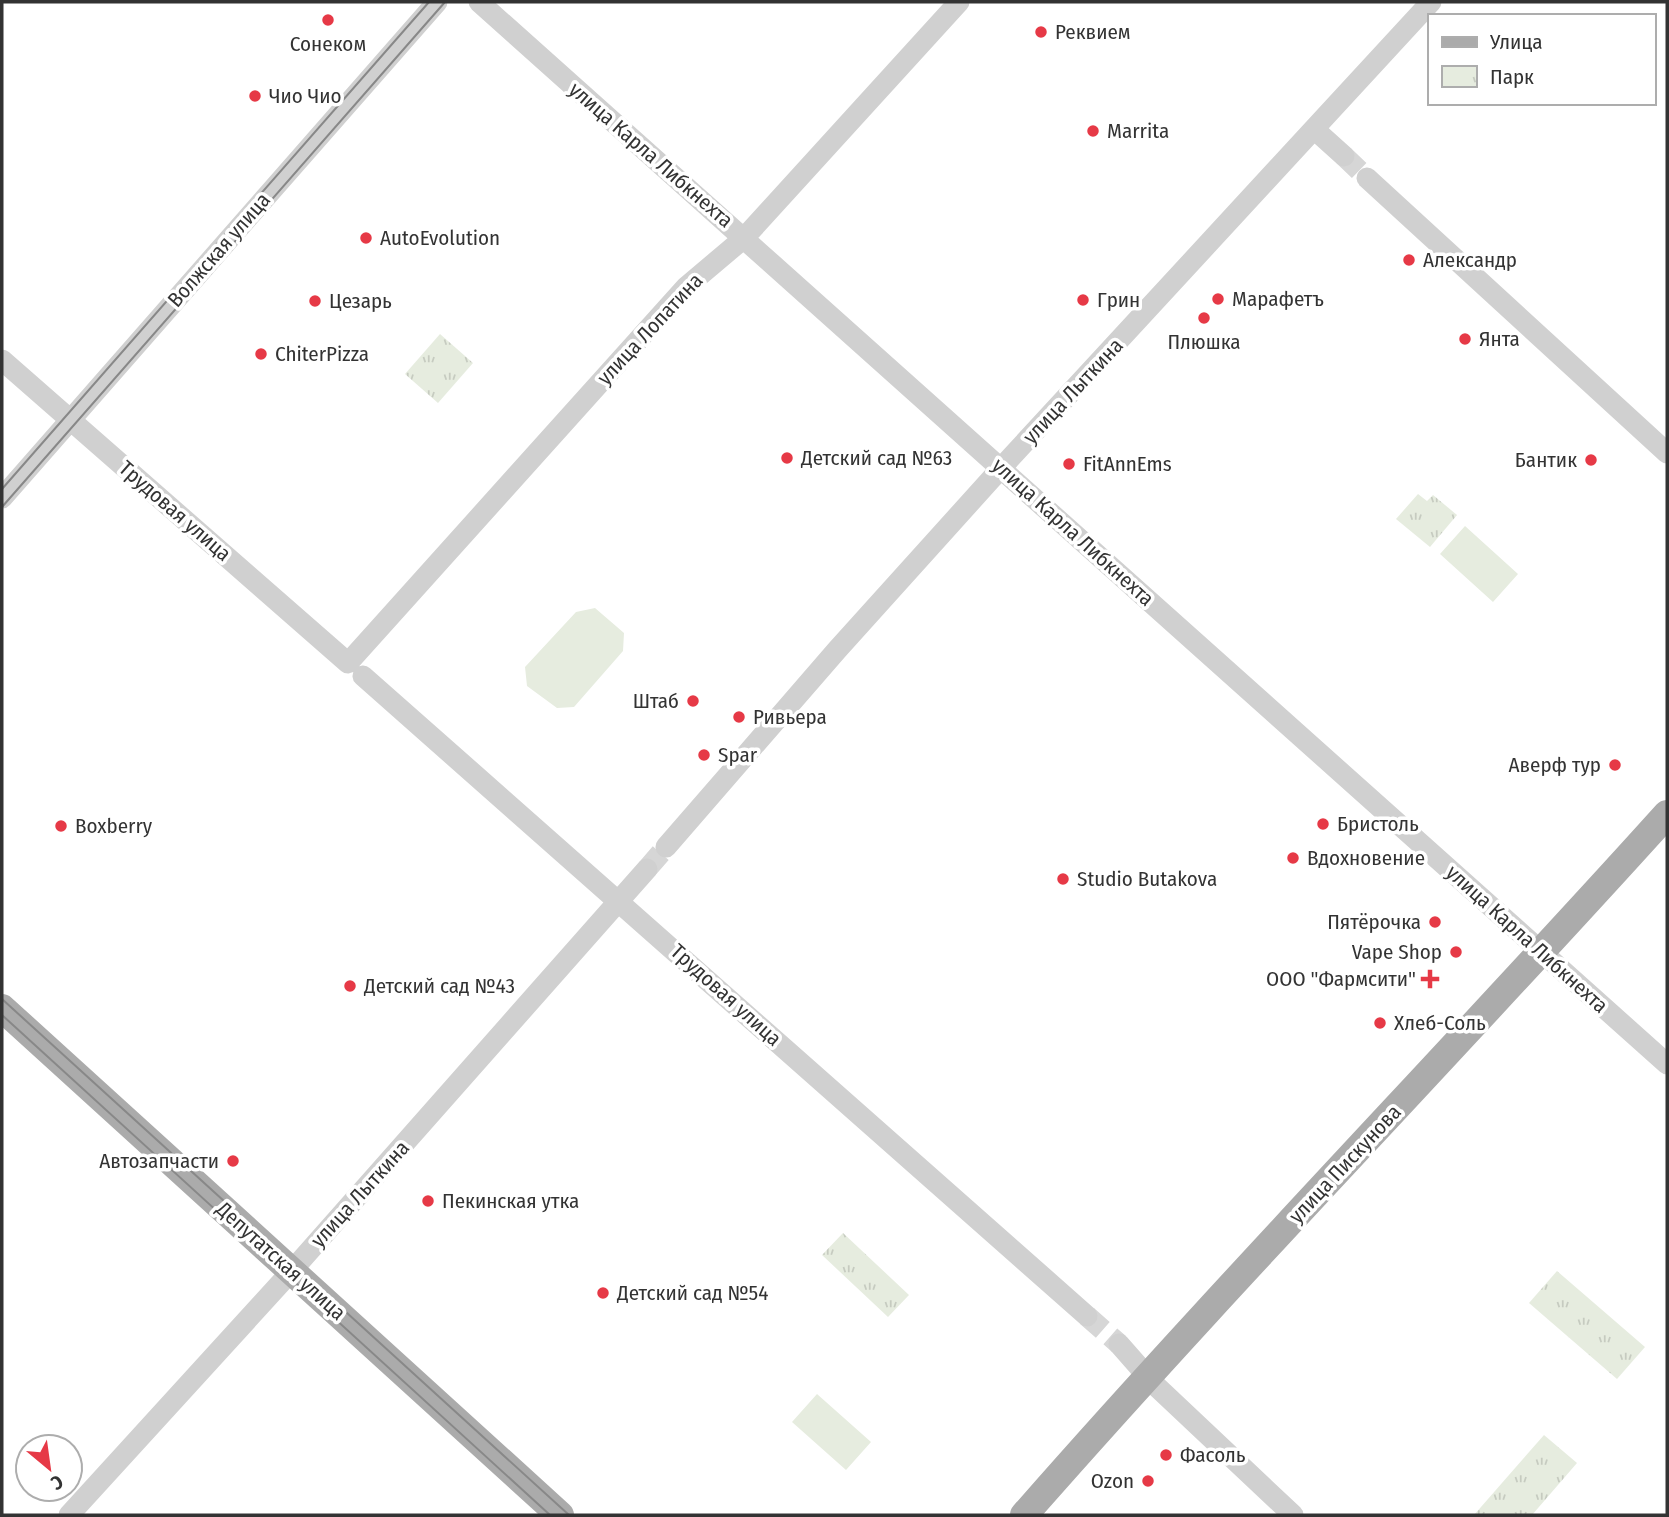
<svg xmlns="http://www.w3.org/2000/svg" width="1669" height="1517" font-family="'Fira Sans Condensed',sans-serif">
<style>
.green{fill:#e6ecdf}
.park{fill:url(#park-tufts)}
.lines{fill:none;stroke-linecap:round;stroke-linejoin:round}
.minor-tunnel{stroke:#d6d6d6;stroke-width:21;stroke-dasharray:21 10;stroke-linecap:butt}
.minor{stroke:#d0d0d0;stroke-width:21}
.major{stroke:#ababab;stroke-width:28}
.tram{stroke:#888;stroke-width:2}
.poi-dot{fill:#e63946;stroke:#fff;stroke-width:2.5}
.labels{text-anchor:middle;stroke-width:7;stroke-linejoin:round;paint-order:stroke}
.poi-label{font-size:21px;fill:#333;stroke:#fff;text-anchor:start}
.street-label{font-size:21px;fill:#333;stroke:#fff}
</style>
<defs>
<pattern id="park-tufts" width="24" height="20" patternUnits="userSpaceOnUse" patternTransform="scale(1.75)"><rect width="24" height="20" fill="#e6ecdf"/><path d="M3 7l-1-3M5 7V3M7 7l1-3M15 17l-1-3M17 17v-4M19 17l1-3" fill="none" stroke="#c6cbc0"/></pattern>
</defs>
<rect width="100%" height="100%" fill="#fff"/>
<path class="green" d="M1465,526L1518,574L1493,602L1440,554Z
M595,608L624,633L623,651L574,707L557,708L527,686L525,667L576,612Z
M817,1394L871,1442L846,1470L792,1422Z"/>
<path class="park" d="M440,334L473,363L438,403L405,374Z
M1418,494L1427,501L1433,495L1457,515L1430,547L1396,519Z
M843,1233L909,1295L888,1317L822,1255Z
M1557,1271L1645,1347L1617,1379L1529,1303Z
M1544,1435L1577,1463L1532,1515H1474Z"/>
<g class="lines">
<path class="minor-tunnel" d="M1344,156L1367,178
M647,869L666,847
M1087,1316L1119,1344"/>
<path class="minor" d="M479,2L1667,1064
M1314,129L1344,156
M1367,178L1667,453
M2,360L348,663L686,287L744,238L959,2
M2,498L437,2
M363,676L1087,1316
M666,847L837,650L1002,467L1431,2
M1119,1344L1155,1385L1293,1515
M69,1515L288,1275L647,869"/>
<path class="major" d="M2,1008L560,1515
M1024,1515C1233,1277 1455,1049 1667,814"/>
<path class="tram" d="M2,489L429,2
M2,507L445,2
M2,999L569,1515
M2,1015L550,1515"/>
</g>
<g class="poi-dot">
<circle cx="328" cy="20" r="7"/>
<circle cx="1041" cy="32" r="7"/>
<circle cx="255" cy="96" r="7"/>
<circle cx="1093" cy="131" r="7"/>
<circle cx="366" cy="238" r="7"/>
<circle cx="1409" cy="260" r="7"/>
<circle cx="1218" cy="299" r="7"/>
<circle cx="1083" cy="300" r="7"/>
<circle cx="315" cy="301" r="7"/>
<circle cx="1204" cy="318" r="7"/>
<circle cx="1465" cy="339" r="7"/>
<circle cx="261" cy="354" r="7"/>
<circle cx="787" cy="458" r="7"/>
<circle cx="1591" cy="460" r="7"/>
<circle cx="1069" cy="464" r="7"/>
<circle cx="693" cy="701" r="7"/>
<circle cx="739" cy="717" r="7"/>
<circle cx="704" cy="755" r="7"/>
<circle cx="1615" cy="765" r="7"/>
<circle cx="1323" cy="824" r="7"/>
<circle cx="61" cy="826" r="7"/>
<circle cx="1293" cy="858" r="7"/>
<circle cx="1063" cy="879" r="7"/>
<circle cx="1435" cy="922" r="7"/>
<circle cx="1456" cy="952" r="7"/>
<path d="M1426.5 968.5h7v7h7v7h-7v7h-7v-7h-7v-7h7z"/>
<circle cx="350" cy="986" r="7"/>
<circle cx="1380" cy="1023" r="7"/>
<circle cx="233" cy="1161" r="7"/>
<circle cx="428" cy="1201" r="7"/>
<circle cx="603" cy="1293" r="7"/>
<circle cx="1166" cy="1455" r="7"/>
<circle cx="1148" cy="1481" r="7"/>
</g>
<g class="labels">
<g class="poi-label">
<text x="1055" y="39">Реквием</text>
<text x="328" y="51" text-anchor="middle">Сонеком</text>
<text x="269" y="103">Чио Чио</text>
<text x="1107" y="138">Marrita</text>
<text x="380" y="245">AutoEvolution</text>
<text x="1423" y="267">Александр</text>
<text x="1232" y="306">Марафетъ</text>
<text x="1097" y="307">Грин</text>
<text x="329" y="308">Цезарь</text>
<text x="1479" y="346">Янта</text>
<text x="1204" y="349" text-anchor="middle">Плюшка</text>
<text x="275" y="361">ChiterPizza</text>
<text x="801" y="465">Детский сад №63</text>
<text x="1577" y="467" text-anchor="end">Бантик</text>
<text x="1083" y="471">FitAnnEms</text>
<text x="679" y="708" text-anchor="end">Штаб</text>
<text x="753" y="724">Ривьера</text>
<text x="718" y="762">Spar</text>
<text x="1601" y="772" text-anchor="end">Аверф тур</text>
<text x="1337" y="831">Бристоль</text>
<text x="75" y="833">Boxberry</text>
<text x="1307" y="865">Вдохновение</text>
<text x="1077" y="886">Studio Butakova</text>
<text x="1421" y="929" text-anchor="end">Пятёрочка</text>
<text x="1442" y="959" text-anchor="end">Vape Shop</text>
<text x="1416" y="986" text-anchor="end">ООО "Фармсити"</text>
<text x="364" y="993">Детский сад №43</text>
<text x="1394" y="1030">Хлеб-Соль</text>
<text x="219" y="1168" text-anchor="end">Автозапчасти</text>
<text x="442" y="1208">Пекинская утка</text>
<text x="617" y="1300">Детский сад №54</text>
<text x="1180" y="1462">Фасоль</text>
<text x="1134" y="1488" text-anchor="end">Ozon</text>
</g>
<g class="street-label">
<text transform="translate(651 155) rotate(41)" y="7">улица Карла Либкнехта</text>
<text transform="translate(219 250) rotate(-49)" y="7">Волжская улица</text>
<text transform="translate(650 329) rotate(-47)" y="7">улица Лопатина</text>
<text transform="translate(1073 391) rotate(-47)" y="7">улица Лыткина</text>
<text transform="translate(175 511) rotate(41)" y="7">Трудовая улица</text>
<text transform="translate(1073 532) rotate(42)" y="7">улица Карла Либкнехта</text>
<text transform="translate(1527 939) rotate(42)" y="7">улица Карла Либкнехта</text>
<text transform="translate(726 995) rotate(42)" y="7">Трудовая улица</text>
<text transform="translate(1345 1164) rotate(-47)" y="7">улица Пискунова</text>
<text transform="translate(360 1194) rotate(-48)" y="7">улица Лыткина</text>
<text transform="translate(281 1261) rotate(42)" y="7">Депутатская улица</text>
</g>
</g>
<rect width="1669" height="1517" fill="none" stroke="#333333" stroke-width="7"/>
<rect x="1428" y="14" width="228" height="91" fill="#ffffff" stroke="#adadad" stroke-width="2"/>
<rect x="1442" y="37" width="35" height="10" fill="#ababab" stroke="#adadad" stroke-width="2"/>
<text x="1490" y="49" font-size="21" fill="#333333">Улица</text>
<rect x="1442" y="66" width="35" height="21" fill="url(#park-tufts)" stroke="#adadad" stroke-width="2"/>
<text x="1490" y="84" font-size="21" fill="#333333">Парк</text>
<g transform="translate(49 1468) rotate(151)"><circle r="33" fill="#ffffff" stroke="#adadad" stroke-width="2"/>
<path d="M0-5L12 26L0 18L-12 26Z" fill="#e63946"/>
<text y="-10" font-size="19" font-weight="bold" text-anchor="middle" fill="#333333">С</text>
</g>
</svg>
